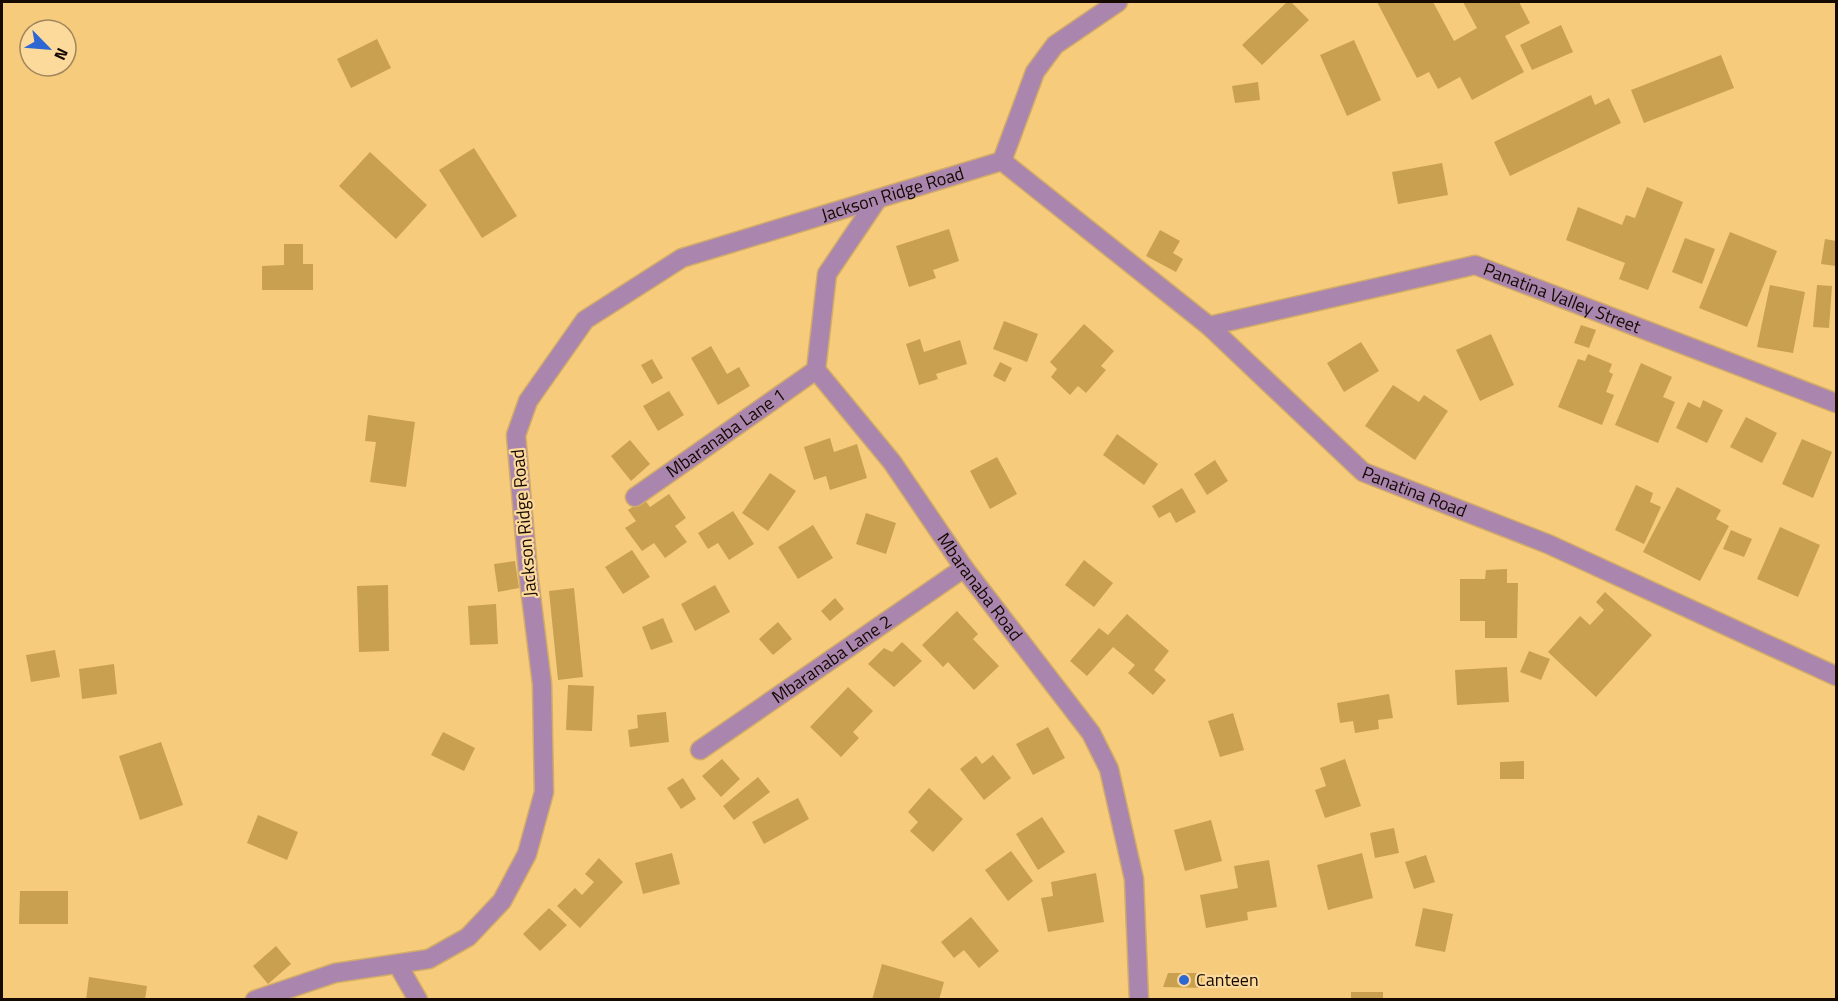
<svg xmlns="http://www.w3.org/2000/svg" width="1838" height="1001" font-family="'Titillium Web',sans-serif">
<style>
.building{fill:#c9a050}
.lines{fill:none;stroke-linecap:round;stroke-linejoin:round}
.minor-casing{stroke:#d2ac68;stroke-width:21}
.minor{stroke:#aa86af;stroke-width:18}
.poi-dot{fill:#2e66d4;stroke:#fcda9c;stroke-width:2}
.labels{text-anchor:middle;stroke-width:4.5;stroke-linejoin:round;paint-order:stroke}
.street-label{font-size:18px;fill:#150900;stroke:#fcda9c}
.poi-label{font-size:18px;fill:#150900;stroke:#fcda9c;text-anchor:start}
</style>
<rect width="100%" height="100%" fill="#f6cb7c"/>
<path class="building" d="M1287,2H1291L1309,20L1262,65L1242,45Z
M1377,2H1433L1454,41L1477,28L1463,2H1519L1530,23L1505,36L1524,72L1472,100L1460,77L1438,89L1429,72L1417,78Z
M1561,25L1573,52L1532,70L1520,45Z
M377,39L391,68L351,88L337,59Z
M1354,40L1381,100L1347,116L1320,55Z
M1721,55L1734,88L1644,123L1631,90Z
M1258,82L1260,100L1235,103L1232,86Z
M1591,95L1595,105L1609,98L1621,123L1510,176L1494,142Z
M474,148L517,216L482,238L439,170Z
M370,152L427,205L396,239L339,186Z
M1442,163L1448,195L1398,204L1392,172Z
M1647,187L1683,202L1648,290L1619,279L1625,263L1566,240L1578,207L1622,225L1626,215L1635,218Z
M949,229L959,261L933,270L936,278L909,287L896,246Z
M1160,230L1180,241L1173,253L1183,259L1176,272L1146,256Z
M1730,232L1777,251L1747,327L1699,308Z
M1685,238L1715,249L1702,284L1672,272Z
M1825,239L1836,241V266L1821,264Z
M284,244H303V264H313V290H262V266L284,265Z
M1770,285L1805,292L1793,353L1757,347Z
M1817,285L1832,286L1829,328L1813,327Z
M1004,321L1038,334L1027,362L993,349Z
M1084,324L1114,351L1101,366L1106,370L1086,393L1078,386L1070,395L1051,377L1057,369L1050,362Z
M1581,325L1596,330L1589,348L1574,343Z
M1491,334L1514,385L1480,401L1456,350Z
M920,339L924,352L960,340L967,364L936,374L938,379L919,385L906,344Z
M1361,342L1379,371L1344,392L1327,363Z
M711,346L727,374L739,367L750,386L718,405L691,358Z
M1588,354L1612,364L1609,372L1613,374L1606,392L1614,395L1602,425L1558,407L1578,359L1585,361Z
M652,359L663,378L652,384L641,365Z
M1000,362L1012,368L1005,382L993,376Z
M1641,363L1672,377L1663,397L1675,402L1658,443L1615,425Z
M1393,385L1419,402L1424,395L1448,411L1415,460L1365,426Z
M669,391L684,415L658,431L643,406Z
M1703,400L1723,410L1707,443L1676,428L1688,402L1700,408Z
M368,415L415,422L406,487L370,482L376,442L365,441Z
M1746,417L1777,433L1762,463L1730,447Z
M1117,434L1158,464L1144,485L1103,455Z
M830,438L834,452L857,444L867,478L830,490L826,476L814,480L804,447Z
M1802,439L1832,452L1813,498L1782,484Z
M630,440L650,464L631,481L611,456Z
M997,457L1017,494L990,509L970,471Z
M1215,460L1228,481L1207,495L1194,474Z
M770,473L796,491L768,531L742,513Z
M1636,485L1653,493L1650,502L1661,507L1644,544L1615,530Z
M1677,487L1721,510L1716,519L1729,526L1700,581L1643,552Z
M1182,488L1196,512L1176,523L1170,512L1159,518L1152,506Z
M669,494L686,518L675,526L687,542L665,558L654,543L642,551L625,528L636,521L628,510L644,499L650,507Z
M733,511L754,544L729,560L718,543L708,549L698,533Z
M866,513L896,523L886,554L856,544Z
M813,525L833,558L798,579L778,547Z
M1780,527L1820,545L1798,597L1757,579Z
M1731,530L1752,539L1744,557L1723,549Z
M632,550L650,577L623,594L605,567Z
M1084,560L1113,583L1094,607L1065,585Z
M515,561L519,588L498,592L494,564Z
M1507,569V583H1518L1517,638H1485V621H1460V579H1485L1486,570Z
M388,585L389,651L359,652L357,586Z
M715,585L730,612L695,631L681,604Z
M574,588L583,677L558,680L549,591Z
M1605,592L1652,635L1596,697L1548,652L1580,616L1590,625L1604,610L1596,602Z
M835,598L844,609L830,621L821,611Z
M496,604L498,644L470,645L468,606Z
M957,611L978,634L973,639L999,666L974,690L948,662L943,667L922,645Z
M1127,614L1169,651L1154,670L1166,680L1153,695L1128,673L1135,665L1113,647L1087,676L1070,661L1099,628L1108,635Z
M663,618L673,642L651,650L642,627Z
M778,622L792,639L773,655L759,639Z
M902,642L922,661L894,687L868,664L884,648L892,652Z
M55,650L60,677L31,682L26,655Z
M1529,651L1550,659L1541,680L1520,672Z
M114,664L117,694L82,699L79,669Z
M1507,667L1509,702L1457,705L1455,670Z
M568,685L594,686L592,731L566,730Z
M848,687L873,711L853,732L859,738L841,757L810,727Z
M1389,694L1393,718L1378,720L1379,729L1355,733L1353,721L1340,723L1337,703Z
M666,712L669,742L630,747L628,730L638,728L637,715Z
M1233,713L1244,750L1220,757L1208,721Z
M1048,727L1065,758L1033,775L1016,744Z
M443,732L475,748L464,771L431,755Z
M161,742L183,805L140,820L119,756Z
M993,755L1011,778L984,800L960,769L976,756L982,764Z
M722,759L740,779L721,797L702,776Z
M1345,759L1361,806L1325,818L1315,790L1326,786L1320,768Z
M1524,761V779H1500V762Z
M758,777L770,792L734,820L723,806Z
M683,778L696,799L681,809L667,788Z
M929,788L963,819L933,852L910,831L918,822L908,812Z
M798,798L809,819L764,844L752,822Z
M258,815L298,832L287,860L247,843Z
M1042,817L1065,852L1038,870L1016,834Z
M1211,820L1222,861L1185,871L1174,830Z
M1394,828L1399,853L1375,858L1370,833Z
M1011,851L1033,881L1008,901L985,870Z
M672,853L680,884L643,894L635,863Z
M1362,853L1373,898L1328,910L1317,865Z
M1426,855L1435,882L1414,889L1405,862Z
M599,858L623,882L580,928L557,906L575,888L582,895L594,882L585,874Z
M1269,860L1277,907L1247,912L1248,920L1206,928L1200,895L1238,888L1234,866Z
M1096,873L1104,922L1048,932L1041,898L1053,896L1051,882Z
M20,891H68V924H19Z
M549,908L567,925L540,951L523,934Z
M1423,908L1453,914L1445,952L1415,946Z
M971,917L999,951L979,968L964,950L954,958L941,942Z
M276,946L291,964L268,984L253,966Z
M882,964L944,982L939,1000H872Z
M1168,973H1202V988L1163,987Z
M89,977L147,986L145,1000H86Z
M1351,992H1383V1000H1351Z"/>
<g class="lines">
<g class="minor-casing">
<g id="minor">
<path id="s1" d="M1002,161L1209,326L1363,472L1548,544L1836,676"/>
<path d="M1002,161L1035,72L1055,45L1118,2"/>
<path id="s2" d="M877,200L827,274L816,370L892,462L964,568L1091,733L1109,769L1134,879L1139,1000"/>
<path id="s3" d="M1209,326L1475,265L1836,403"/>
<path id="s4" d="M635,497L816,370"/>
<path id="s5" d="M700,750L964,568"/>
<path d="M398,965L418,1000"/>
<path id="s6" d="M255,1000L335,973L429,959L468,937L502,901L527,854L544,792L542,684L528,572L516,435L528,401L585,320L682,258L1002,161"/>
</g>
</g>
<use href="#minor" class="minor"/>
</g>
<circle class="poi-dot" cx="1184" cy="980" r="6"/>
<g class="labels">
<g class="street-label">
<text dy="6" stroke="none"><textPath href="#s6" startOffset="1220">Jackson Ridge Road</textPath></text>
<text dy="6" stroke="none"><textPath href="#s3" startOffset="366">Panatina Valley Street</textPath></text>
<text dy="6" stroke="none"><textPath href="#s4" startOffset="111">Mbaranaba Lane 1</textPath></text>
<text dy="6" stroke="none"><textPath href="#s1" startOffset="532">Panatina Road</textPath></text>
<text transform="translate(524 523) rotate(-95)" y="6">Jackson Ridge Road</text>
<text dy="6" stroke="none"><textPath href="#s2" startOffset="458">Mbaranaba Road</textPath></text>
<text dy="6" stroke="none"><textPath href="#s5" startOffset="160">Mbaranaba Lane 2</textPath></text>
</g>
<g class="poi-label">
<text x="1196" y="986">Canteen</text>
</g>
</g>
<rect width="1838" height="1001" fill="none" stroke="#150900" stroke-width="6"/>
<g transform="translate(48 48) rotate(115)"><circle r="28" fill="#fcda9c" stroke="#a0865e" stroke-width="1.5"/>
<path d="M0-4.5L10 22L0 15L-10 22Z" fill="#2e66d4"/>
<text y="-9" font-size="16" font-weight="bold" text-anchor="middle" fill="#150900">N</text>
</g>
</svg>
